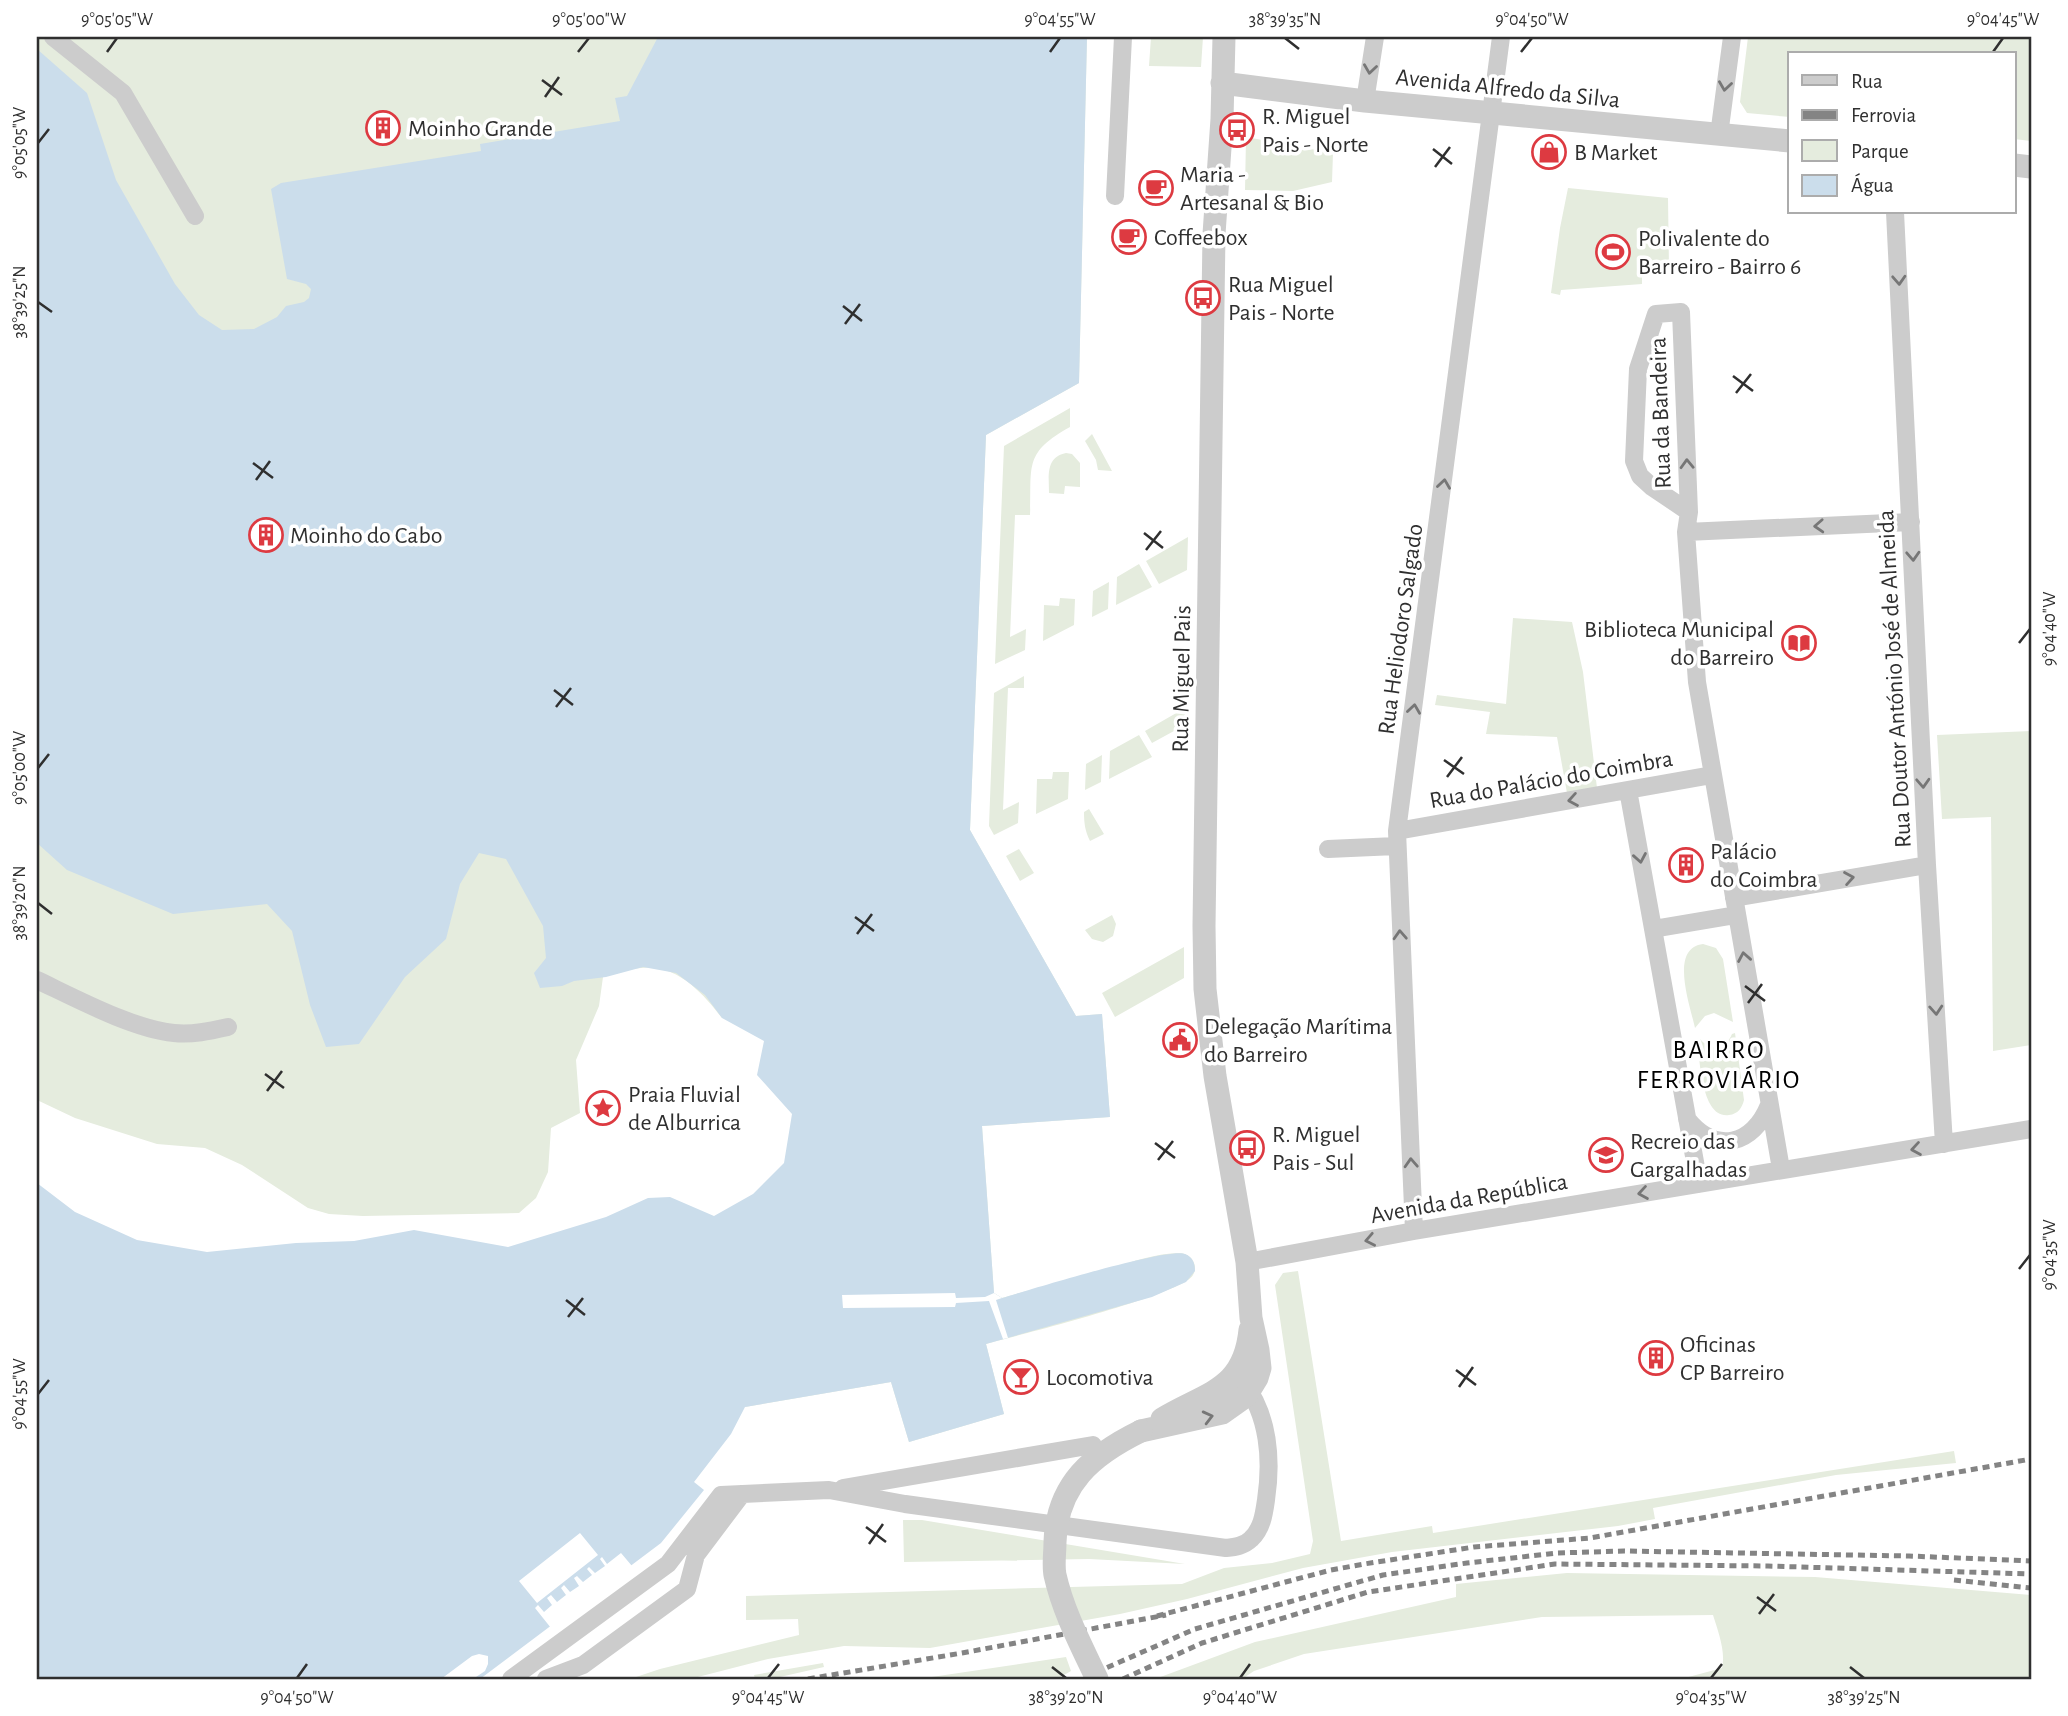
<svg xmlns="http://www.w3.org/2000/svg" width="2068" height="1716" font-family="'Alegreya Sans',sans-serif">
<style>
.green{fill:#e5ecde}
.water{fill:#cbddeb}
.pier{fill:#fff}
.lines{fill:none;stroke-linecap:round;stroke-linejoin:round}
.minor{stroke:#ccc;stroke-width:18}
.tertiary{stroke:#ccc;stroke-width:23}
.rail{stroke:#848484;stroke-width:5;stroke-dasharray:7 5;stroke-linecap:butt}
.tertiary-bridge{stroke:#ccc;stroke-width:23}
.oneway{stroke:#767676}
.ticks{fill:none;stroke:#2f2f2f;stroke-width:2.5}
.labels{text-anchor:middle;stroke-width:7;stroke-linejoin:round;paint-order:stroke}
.street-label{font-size:24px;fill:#2f2f2f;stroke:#fff}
.poi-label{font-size:24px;fill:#2f2f2f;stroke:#fff;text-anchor:start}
.neighbourhood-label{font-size:26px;letter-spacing:2px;fill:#000;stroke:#fff}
.neatline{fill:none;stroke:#2f2f2f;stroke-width:2.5}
.ticks-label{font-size:18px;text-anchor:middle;fill:#2f2f2f}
</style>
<rect width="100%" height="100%" fill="#fff"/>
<path class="green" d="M37,37H1087L1079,383L986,435L970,830L1076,1016L1102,1014L1110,1117L982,1126L994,1293L1002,1298C1038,1288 1075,1278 1111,1268C1132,1262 1157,1253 1179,1253C1191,1253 1199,1265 1193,1275C1184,1294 1015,1336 986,1344L1004,1414L909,1442L891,1382L745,1407L904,1158L726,1006L722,1018C703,993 676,963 641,968C628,969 615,974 603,977L599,1006L576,1060L580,1113L551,1128L548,1172L536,1198L519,1213L363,1216L329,1214L308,1208L242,1165L205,1148L157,1144L75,1118L37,1100Z
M1151,37H1203L1201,67L1149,66Z
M1748,37H2031V141L2014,139V54H1790V117L1747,113L1740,102Z
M1246,137L1333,153L1332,182L1293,191L1245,190Z
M1568,188L1668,198L1669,269L1642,271V284L1561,290L1560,295L1551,293L1560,228Z
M1070,408V427C1023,453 1032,466 1030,515H1015L1010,637L1026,629L1025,650L995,664L1004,446Z
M1092,434L1112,471L1098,470L1096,460L1085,441Z
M1066,453L1072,454L1080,463V487L1065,486L1064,494L1049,493C1049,477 1045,457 1066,453Z
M1188,537L1187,570L1159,584L1146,561Z
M1139,564L1152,587L1116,605L1117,577Z
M1109,582L1108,609L1092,617L1093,591Z
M1060,598L1075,599L1074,625L1043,641L1044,605L1059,606Z
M1513,618L1572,622L1583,672L1597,788L1567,793L1557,737L1486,734L1490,712L1435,705L1437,695L1506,704Z
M1024,676V688H1008L1003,810L1019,802L1018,823L994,835L989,826L994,693Z
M1185,708V725L1152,743L1145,731Z
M2031,731V1045L1993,1051L1991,817L1942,819L1937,735Z
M1139,735L1152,757L1109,779L1110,751Z
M1102,755L1101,782L1085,790L1086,764Z
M1053,772H1069L1068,799L1036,814L1037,779H1052Z
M1089,809L1104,834L1090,841C1085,831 1084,823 1084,812Z
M1019,849L1034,873L1020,881L1006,856Z
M1112,915L1116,924L1113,936L1103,942L1092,939L1085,930Z
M1703,944L1716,948L1723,959L1733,1022L1714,1013L1705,1016L1695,1028C1690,1005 1669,948 1703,944Z
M1184,947V978L1115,1017L1102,993Z
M1735,1033L1744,1100C1742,1108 1738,1114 1729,1115C1701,1119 1700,1059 1697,1039H1700C1711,1052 1726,1049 1732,1034Z
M1298,1271L1341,1541L1432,1526L1433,1533L1954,1451L1956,1463L1836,1475L1653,1508L1655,1519L1618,1526L1392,1552L1303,1568L1187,1599L1120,1614L930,1648L844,1646L768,1659L690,1679H630L660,1669L799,1635L798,1619L746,1620V1596L1182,1584L1224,1568L1272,1563L1310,1554L1313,1541L1275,1285L1283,1273Z
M903,1520H922L1185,1564L1089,1559L904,1562Z
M1567,1573L1815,1577L2031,1595V1679H1681L1722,1668C1726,1652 1718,1631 1713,1615L1542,1617L1304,1654L1254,1671L1242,1679H1155L1255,1642L1456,1597V1584Z
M1066,1657L1071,1671L1057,1679H918Z
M823,1663L824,1667L771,1679H755L754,1675Z"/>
<path class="water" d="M658,37H1087L1079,383L986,435L970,830L1076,1016L1102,1014L1110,1117L982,1126L994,1293L1002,1298C1029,1290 1168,1247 1185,1254C1193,1257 1195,1264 1195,1271L1186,1282L1152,1297L986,1344L1004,1414L909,1442L891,1382L745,1407L731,1434L694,1482L704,1490L661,1543L480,1679H37V1183L75,1212L137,1240L207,1252L296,1243L354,1241L414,1230L508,1247L606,1217L648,1198L670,1197L714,1216L753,1194L784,1163L792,1114L757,1075L764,1041L722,1018L705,995L676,973L643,967L606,977L574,981L562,986L540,988L534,973L546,958L543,926L506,859L479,853L460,884L446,939L405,977L359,1044L326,1047L310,1005L292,931L267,904L173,914L67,870L37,843V49L87,93L116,180L175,284L199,315L222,330L254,329L277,317L286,306L304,302L309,298L311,289L306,284L287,279L271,189L281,183L481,151L480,144L620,121L615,98L627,96Z"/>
<path class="pier" d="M955,1293L956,1298L985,1297L994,1293L1002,1298L996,1300L1008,1338L1003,1339L989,1301L956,1303L955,1307L843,1308L842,1295Z
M580,1533L598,1555L537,1603L519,1581Z
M621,1553L632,1566L551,1628L535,1608L538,1605L544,1612L552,1605L547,1598L551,1595L557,1602L566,1595L561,1588L564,1585L570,1592L579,1586L574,1578L577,1576L583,1582L592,1575L587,1569L589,1567L595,1573L605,1566L600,1559L602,1557L607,1564Z
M479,1654L488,1656V1664L485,1671L473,1679H441L472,1656Z"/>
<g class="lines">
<path class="minor" d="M53,37L123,93L195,216
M1365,101L1375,37
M1719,135L1732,37
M1115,196L1123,37
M1895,212L1927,865L1944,1144
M1689,512L1652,487L1640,476L1634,461L1638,369L1656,314L1681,312L1689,512L1686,532L1697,682L1781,1169
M1686,532L1911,522
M1628,790L1699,1184
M1397,831L1712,775
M1328,849L1396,846
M1734,898L1927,865
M1653,929L1736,915
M37,980C75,998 133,1029 174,1033C192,1035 210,1031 228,1027
M1687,1119C1716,1155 1753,1145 1769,1105
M1414,1231L1397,831L1501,37
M1247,1262L1414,1231L2031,1129
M843,1488L1093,1445
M511,1679L668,1564L721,1495L829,1490L905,1504L1226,1548C1235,1547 1244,1546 1251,1539C1262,1529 1264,1514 1266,1500C1272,1460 1269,1415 1243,1382
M546,1679L583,1665L687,1589L696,1555L742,1494"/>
<path class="tertiary" d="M1222,83L1365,101L1790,141
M2014,165L2031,167
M1162,1419C1206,1392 1244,1391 1250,1330
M1141,1431L1222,1413L1246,1396L1257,1378L1260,1368L1258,1350L1251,1318L1247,1262L1215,1076L1205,989L1204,926L1214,234L1222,119L1224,37"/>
<path class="rail" d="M1954,1580L2031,1588
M1157,1616L1331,1570L1364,1564L1474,1547L1590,1538L2031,1459
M808,1679L962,1653L1166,1615
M1086,1679L1106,1668L1195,1629L1383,1575L1467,1563L1557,1553L1624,1551L1909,1556L2031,1561
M1123,1679L1202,1643L1368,1592L1555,1564L1768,1566L2031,1574"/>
<path class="tertiary-bridge" d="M1097,1679C1081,1645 1063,1611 1055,1575C1053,1565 1055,1553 1055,1542C1057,1484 1092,1455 1141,1431"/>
</g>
<defs><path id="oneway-chevron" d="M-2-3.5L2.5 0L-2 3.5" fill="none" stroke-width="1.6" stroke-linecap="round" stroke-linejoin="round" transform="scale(1.75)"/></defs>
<g class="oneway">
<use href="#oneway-chevron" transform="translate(1370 69) rotate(98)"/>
<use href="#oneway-chevron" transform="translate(1725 86) rotate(98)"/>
<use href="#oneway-chevron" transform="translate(1899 280) rotate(87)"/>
<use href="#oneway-chevron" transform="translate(1687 464) rotate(-92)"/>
<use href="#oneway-chevron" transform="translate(1444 484) rotate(-82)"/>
<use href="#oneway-chevron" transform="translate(1819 526) rotate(177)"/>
<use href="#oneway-chevron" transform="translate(1913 556) rotate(87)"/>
<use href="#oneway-chevron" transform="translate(1414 709) rotate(-82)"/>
<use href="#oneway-chevron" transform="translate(1923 783) rotate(87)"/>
<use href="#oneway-chevron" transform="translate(1573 800) rotate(170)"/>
<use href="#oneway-chevron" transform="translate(1640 858) rotate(80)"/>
<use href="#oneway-chevron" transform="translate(1849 878) rotate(-10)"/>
<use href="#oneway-chevron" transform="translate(1400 935) rotate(-93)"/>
<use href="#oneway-chevron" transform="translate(1744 957) rotate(-100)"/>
<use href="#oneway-chevron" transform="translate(1936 1010) rotate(86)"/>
<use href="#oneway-chevron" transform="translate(1916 1149) rotate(171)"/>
<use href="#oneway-chevron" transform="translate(1411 1163) rotate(-93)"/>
<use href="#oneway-chevron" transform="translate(1643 1193) rotate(171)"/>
<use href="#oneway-chevron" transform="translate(1370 1240) rotate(169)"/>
<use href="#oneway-chevron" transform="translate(1208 1417) rotate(-14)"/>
</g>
<path class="ticks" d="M1285,38L1299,49M107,52L117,38M578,52L589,38M1050,52L1060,38M1521,52L1532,38M1993,52L2003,38M542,80L562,95M545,97L559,77M38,143L49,129M1433,149L1452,164M1435,167L1450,147M38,302L52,312M843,306L862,321M845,324L860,304M1733,376L1753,391M1736,393L1751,374M253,463L273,478M256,480L270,461M1144,533L1163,548M1146,550L1161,531M2019,643L2030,629M554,690L573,705M556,707L571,688M1444,760L1464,774M38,768L49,754M1447,777L1462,757M38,903L52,914M855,917L874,931M857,934L872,914M1745,986L1765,1001M1748,1003L1762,984M265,1074L284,1088M267,1091L282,1071M1155,1143L1175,1158M1158,1160L1173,1141M2019,1269L2030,1255M566,1300L585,1315M568,1317L583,1298M1456,1370L1476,1385M1459,1387L1473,1367M38,1394L49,1380M866,1527L886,1542M869,1544L883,1524M1757,1597L1776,1611M1759,1614L1774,1594M1052,1667L1066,1678M1850,1667L1864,1678M297,1678L307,1664M768,1678L779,1664M1240,1678L1250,1664M1711,1678L1722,1664"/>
<defs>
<g id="building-ring" transform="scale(1.75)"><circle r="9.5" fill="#fff" stroke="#dd3a41" stroke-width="1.5"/><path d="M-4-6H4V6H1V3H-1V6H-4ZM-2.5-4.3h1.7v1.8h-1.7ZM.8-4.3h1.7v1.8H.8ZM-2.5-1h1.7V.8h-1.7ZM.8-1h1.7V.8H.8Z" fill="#dd3a41"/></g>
<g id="bus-ring" transform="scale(1.75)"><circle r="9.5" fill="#fff" stroke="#dd3a41" stroke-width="1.5"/><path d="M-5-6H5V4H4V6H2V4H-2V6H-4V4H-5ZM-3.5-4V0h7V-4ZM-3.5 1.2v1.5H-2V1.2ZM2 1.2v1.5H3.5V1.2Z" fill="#dd3a41"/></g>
<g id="shop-ring" transform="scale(1.75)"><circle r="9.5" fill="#fff" stroke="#dd3a41" stroke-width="1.5"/><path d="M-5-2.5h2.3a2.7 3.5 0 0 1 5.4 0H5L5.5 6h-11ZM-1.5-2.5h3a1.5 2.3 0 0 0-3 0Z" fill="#dd3a41"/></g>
<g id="cafe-ring" transform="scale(1.75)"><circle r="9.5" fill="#fff" stroke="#dd3a41" stroke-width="1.5"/><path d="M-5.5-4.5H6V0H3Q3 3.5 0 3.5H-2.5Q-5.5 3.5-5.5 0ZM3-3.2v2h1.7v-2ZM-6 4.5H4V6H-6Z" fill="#dd3a41"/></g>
<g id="stadium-ring" transform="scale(1.75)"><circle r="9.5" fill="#fff" stroke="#dd3a41" stroke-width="1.5"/><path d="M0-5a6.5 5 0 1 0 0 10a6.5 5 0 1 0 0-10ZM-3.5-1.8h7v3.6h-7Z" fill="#dd3a41"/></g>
<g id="library-ring" transform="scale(1.75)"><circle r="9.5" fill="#fff" stroke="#dd3a41" stroke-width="1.5"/><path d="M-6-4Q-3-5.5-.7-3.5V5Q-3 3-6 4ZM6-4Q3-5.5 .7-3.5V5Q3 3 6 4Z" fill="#dd3a41"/></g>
<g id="civic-ring" transform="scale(1.75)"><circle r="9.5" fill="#fff" stroke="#dd3a41" stroke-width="1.5"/><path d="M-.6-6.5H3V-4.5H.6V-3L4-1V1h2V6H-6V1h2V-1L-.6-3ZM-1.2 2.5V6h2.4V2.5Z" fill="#dd3a41"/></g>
<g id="sight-ring" transform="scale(1.75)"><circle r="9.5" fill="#fff" stroke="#dd3a41" stroke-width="1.5"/><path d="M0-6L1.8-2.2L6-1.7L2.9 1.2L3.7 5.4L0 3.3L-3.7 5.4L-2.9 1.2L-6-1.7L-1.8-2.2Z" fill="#dd3a41"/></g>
<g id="school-ring" transform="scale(1.75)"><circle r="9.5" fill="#fff" stroke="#dd3a41" stroke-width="1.5"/><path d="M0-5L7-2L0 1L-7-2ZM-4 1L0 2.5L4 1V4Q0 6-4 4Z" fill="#dd3a41"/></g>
<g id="bar-ring" transform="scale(1.75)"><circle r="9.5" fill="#fff" stroke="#dd3a41" stroke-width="1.5"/><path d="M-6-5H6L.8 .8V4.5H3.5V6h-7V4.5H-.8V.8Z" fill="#dd3a41"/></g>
</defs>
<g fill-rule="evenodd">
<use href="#building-ring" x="383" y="128"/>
<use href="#bus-ring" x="1237" y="130"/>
<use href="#shop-ring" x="1549" y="152"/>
<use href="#cafe-ring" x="1156" y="188"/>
<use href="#cafe-ring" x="1129" y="237"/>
<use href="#stadium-ring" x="1613" y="252"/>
<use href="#bus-ring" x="1203" y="298"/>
<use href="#building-ring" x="266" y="535"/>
<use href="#library-ring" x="1799" y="643"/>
<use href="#building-ring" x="1686" y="865"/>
<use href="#civic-ring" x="1180" y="1040"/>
<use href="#sight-ring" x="603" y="1108"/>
<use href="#bus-ring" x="1247" y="1148"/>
<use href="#school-ring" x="1606" y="1155"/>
<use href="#building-ring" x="1656" y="1358"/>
<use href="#bar-ring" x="1021" y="1377"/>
</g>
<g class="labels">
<g class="street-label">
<text transform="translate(1508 88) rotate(6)" y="8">Avenida Alfredo da Silva</text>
<text transform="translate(1660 413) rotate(-92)" y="8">Rua da Bandeira</text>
<text transform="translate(1400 629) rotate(-82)" y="8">Rua Heliodoro Salgado</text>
<text transform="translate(1181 679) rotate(-89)" y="8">Rua Miguel Pais</text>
<text transform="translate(1894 679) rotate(-93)" y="8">Rua Doutor António José de Almeida</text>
<text transform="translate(1551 779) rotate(-10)" y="8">Rua do Palácio do Coimbra</text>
<text transform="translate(1469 1198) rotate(-10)" y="8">Avenida da República</text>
</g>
<g class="poi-label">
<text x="1262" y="124">R. Miguel<tspan x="1262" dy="28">Pais - Norte</tspan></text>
<text x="408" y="136">Moinho Grande</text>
<text x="1574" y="160">B Market</text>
<text x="1180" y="182">Maria -<tspan x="1180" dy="28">Artesanal &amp; Bio</tspan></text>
<text x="1154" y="245">Coffeebox</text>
<text x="1638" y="246">Polivalente do<tspan x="1638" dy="28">Barreiro - Bairro 6</tspan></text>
<text x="1228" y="292">Rua Miguel<tspan x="1228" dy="28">Pais - Norte</tspan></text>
<text x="290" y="543">Moinho do Cabo</text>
<text x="1774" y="637" text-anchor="end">Biblioteca Municipal<tspan x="1774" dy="28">do Barreiro</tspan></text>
<text x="1710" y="859">Palácio<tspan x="1710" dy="28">do Coimbra</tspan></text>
<text x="1204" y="1034">Delegação Marítima<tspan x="1204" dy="28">do Barreiro</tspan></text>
<text x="628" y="1102">Praia Fluvial<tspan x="628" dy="28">de Alburrica</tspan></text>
<text x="1272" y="1142">R. Miguel<tspan x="1272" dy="28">Pais - Sul</tspan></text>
<text x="1630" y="1149">Recreio das<tspan x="1630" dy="28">Gargalhadas</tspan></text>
<text x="1680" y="1352">Oficinas<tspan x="1680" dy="28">CP Barreiro</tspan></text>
<text x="1046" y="1385">Locomotiva</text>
</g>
<g class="neighbourhood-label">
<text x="1719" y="1058">BAIRRO<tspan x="1719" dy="30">FERROVIÁRIO</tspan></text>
</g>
</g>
<rect width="2068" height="1716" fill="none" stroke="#ffffff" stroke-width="77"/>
<rect x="1788" y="52" width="228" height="161" fill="#ffffff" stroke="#acacac" stroke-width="2"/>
<rect x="1802" y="75" width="35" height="10" fill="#cccccc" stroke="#acacac" stroke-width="2"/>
<text x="1851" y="88" font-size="21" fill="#2f2f2f">Rua</text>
<rect x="1802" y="110" width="35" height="10" fill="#848484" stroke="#acacac" stroke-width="2"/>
<text x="1851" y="122" font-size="21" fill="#2f2f2f">Ferrovia</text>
<rect x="1802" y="140" width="35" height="21" fill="#e5ecde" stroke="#acacac" stroke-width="2"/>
<text x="1851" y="158" font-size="21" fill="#2f2f2f">Parque</text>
<rect x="1802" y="175" width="35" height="21" fill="#cbddeb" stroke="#acacac" stroke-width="2"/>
<text x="1851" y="192" font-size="21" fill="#2f2f2f">Água</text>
<rect x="38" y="38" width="1992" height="1640" class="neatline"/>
<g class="ticks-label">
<text x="117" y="25">9°05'05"W</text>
<text x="589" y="25">9°05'00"W</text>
<text x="1060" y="25">9°04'55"W</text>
<text x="1285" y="25">38°39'35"N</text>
<text x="1532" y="25">9°04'50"W</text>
<text x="2003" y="25">9°04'45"W</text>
<text transform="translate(19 143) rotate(-90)" y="6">9°05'05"W</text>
<text transform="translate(19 302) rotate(-90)" y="6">38°39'25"N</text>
<text transform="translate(2049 629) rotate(-90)" y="6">9°04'40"W</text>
<text transform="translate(19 768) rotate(-90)" y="6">9°05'00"W</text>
<text transform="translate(19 903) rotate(-90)" y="6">38°39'20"N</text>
<text transform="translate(2049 1255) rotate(-90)" y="6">9°04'35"W</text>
<text transform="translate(19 1394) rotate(-90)" y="6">9°04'55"W</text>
<text x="297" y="1703">9°04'50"W</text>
<text x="768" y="1703">9°04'45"W</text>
<text x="1066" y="1703">38°39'20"N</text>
<text x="1240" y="1703">9°04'40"W</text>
<text x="1711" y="1703">9°04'35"W</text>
<text x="1864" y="1703">38°39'25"N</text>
</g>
</svg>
